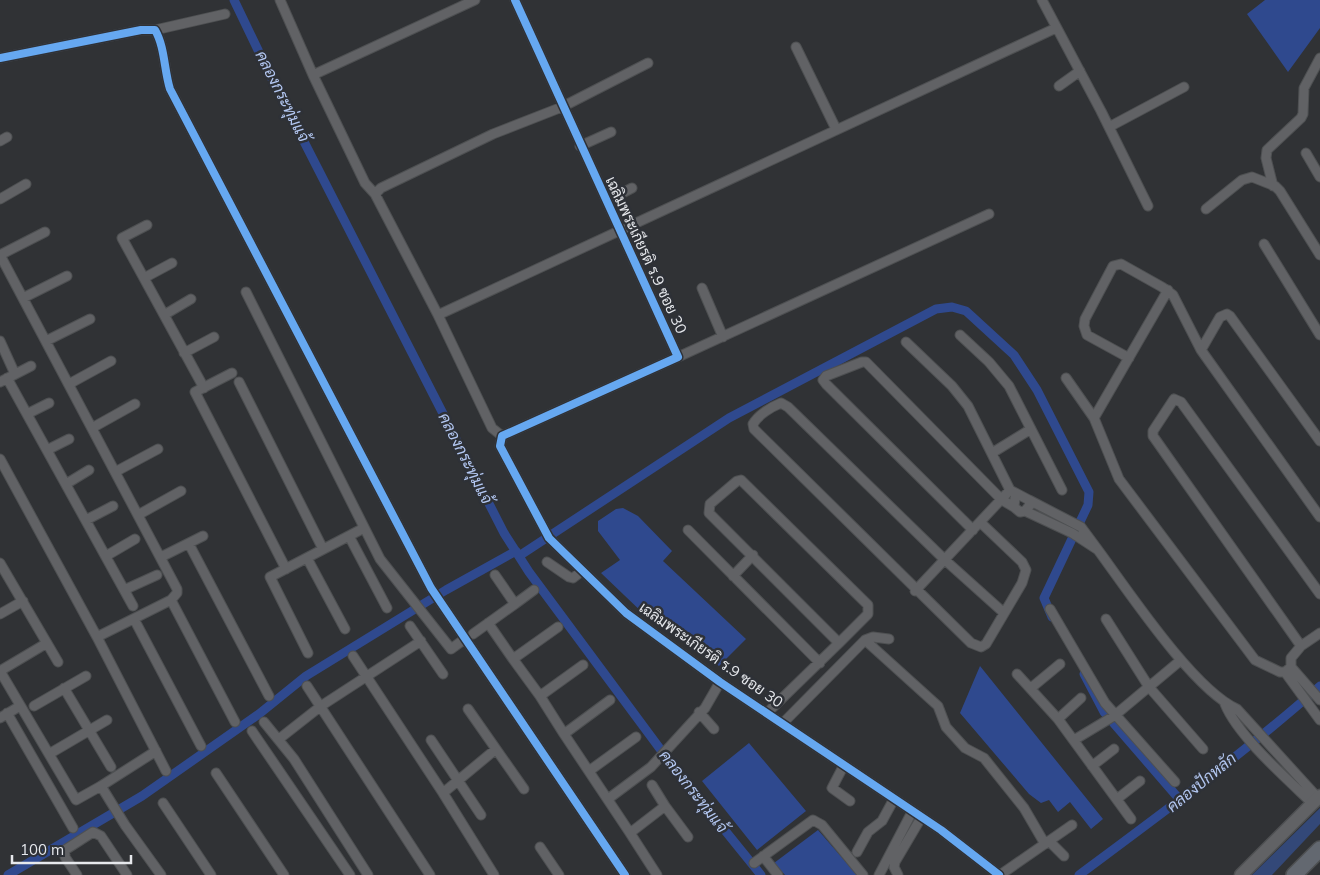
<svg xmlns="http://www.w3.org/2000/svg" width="1320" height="875" font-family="Mulish,Sarabun,sans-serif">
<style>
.green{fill:#334878}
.water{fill:#2f498e}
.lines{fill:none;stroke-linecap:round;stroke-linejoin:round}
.canal{stroke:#2f498e;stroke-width:9}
.minor-casing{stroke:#4e5052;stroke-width:11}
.secondary-casing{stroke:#4e5052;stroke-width:15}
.motorway-casing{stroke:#4e5052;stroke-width:18}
.minor{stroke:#616265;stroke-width:9}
.secondary{stroke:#616265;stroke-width:12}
.motorway{stroke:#636870;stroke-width:15}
.cycleway-casing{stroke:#2e3137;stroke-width:11}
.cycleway{stroke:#66a8f1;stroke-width:8}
.labels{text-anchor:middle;stroke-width:5;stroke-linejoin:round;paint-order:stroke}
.street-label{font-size:15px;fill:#e6e8ec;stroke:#2e3137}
.water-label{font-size:16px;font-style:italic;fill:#b3c7f1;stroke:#2e3137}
</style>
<rect width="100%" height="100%" fill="#303235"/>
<path class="green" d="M1320,808V824L1272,875H1252Z"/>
<path class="water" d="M1265,0H1320V28L1288,72L1247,14Z
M623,508L638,516L672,551L663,561L746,639L719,666L656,619L647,617L601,573L620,560L598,531V521L616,509Z
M980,666L1103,819L1091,829L1070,802L1058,812L1049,800L1041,803L1029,794L960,713Z
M749,743L806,811L757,850L702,781Z
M818,830L857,875H785L774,863Z"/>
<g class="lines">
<path class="canal" d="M234,0L271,77L504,533L529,572L672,765L761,875
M519,556L729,418L936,309L952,307L966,311L1014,355L1037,390L1089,492L1088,505L1044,598L1052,617
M1084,674L1104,712L1180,800
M8,875L142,796L259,714L306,676L446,590L516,551
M1079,875C1161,814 1243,754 1320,686"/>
<g class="minor-casing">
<path id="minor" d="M280,0L313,75L365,183L375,194L438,315L492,428L502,436
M515,0L678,357L502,436L500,446L549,538L626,613L720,682L941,830L999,875
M1042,0L1101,111L1148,206
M155,30L225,14
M796,47L836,129
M0,58L141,30H155C165,47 164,70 170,89L431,588L625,875
M313,75L475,0
M1059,86L1080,71
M1109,127L1184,87
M0,141L7,137
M580,146L611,132
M1306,153L1320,177
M1273,186L1266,158L1267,150L1301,118L1303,114L1304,88L1320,58
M375,194L381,188L493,134L562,107L648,63
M0,199L26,184
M607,201L632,188
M1206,209L1242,180L1252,177L1275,186L1280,191L1320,255
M147,225L122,238L204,388
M1264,244L1320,335
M0,255L177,589V593L171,600L97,637
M0,255L45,232
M144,278L172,263
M702,288L723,337
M1168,290L1094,418L1119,479L1255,660L1280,672H1285L1291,667
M246,292L380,559L451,649L466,638
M23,298L67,276
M164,315L191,299
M438,315L1056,28
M960,335L989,362L1009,386L1062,490
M0,341L15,374
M46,341L90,319
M906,342L952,386L968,406L1010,490L915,591
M1201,350L1220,317L1227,314L1230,316L1320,441
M184,353L214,337
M678,357L989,214
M1129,358L1087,335L1084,326L1085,319L1113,266L1121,264L1162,287L1173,295L1201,350L1320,517
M232,373L195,392L286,569
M7,378L133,606
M1066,378L1094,418
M0,382L31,366
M239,382L323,549
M69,384L111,361
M27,414L49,403
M92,428L135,404
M47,450L69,439
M992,453L1031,429
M0,459L97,637L166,771
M115,472L158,449
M741,480L868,605V614L839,643L709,513L710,504L737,481Z
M66,484L89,470
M1010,490L1029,500L1030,505L1025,511L1020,512L1014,507L1015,498L1018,496
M1025,511L1072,533L1098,550L1081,527L1029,500
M138,515L181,491
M86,520L113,506
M980,522L1022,562L1026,570L1022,583L986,644L981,647L971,643L754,429L753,424C758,415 771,407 781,403L788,407L945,560L1004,613
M688,530L820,663
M973,530L826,384L823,380L826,376L862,362H866L1002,500L1014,507
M349,536L387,608
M189,544L269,696
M1098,550C1129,592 1193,689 1237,709L1318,798
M106,556L135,539
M161,557L203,536
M307,558L345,629
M547,562L569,577L573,578L582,571
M0,563L58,662
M495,575L515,604L534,590
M733,576L753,555
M124,590L157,575
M171,600L235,722
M1050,609L1105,703L1175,782
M0,614L23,601
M134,619L201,746
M1106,619L1149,687L1203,749
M488,623L513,659L558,627
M410,626L443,674
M1320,633L1301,646L1291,658V667L1320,700
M473,634L515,604
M865,640L938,706L946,727L965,748L984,758L1024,808L1045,844
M1301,646L1153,436V431L1174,399L1181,402L1320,594
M308,653L270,577L364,528
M353,656L443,793L496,749
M513,659L540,696L583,665
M0,671L76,800L101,786L125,825L161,875
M0,671L47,643
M1285,672L1320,720
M1017,674L1058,719L1131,819
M307,686L430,875
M64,688L111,767
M1031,688L1060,664
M540,696L564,734L610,700
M1225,704C1238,736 1286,778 1312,803
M34,706L86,676
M468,709L524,789
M699,712L714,729
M768,712L839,643
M7,713L73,828
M0,718L20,706
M1058,719L1081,698
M264,722L294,759L368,875
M783,723L865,640L873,637L889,639
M252,731L350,875
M564,734L630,833L665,806L652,785
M279,739L321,706L421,641
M431,740L481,815
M1074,740L1114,716L1181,660
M49,754L107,720
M844,765L832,788L850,801
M1092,766L1114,749
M589,771L636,737
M216,773L284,875
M101,786L156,751
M443,793L494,875
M608,799L651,767L705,708L720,682
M1117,799L1140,781
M163,803L211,875
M665,806L688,837
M630,833L657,875
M1049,841L1064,856
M540,847L559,875
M857,852L868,832L882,821L894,799
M763,856L778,875
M754,863L813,820L822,825L863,875
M77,875L65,857V850L93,832L101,836L127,875
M879,875L912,812
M898,875L894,867L895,862L921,818
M1000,875L1072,825"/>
</g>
<g class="secondary-casing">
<path id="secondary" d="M1241,875L1320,796"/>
</g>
<g class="motorway-casing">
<path id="motorway" d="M1294,875L1320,849"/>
</g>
<use href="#minor" class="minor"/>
<use href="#secondary" class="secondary"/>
<use href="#motorway" class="motorway"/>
<g class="cycleway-casing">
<path id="cycleway" d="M515,0L678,357L502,436L500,446L549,538L626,613L720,682L941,830L999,875
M0,58L141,30H155C165,47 164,70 170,89L431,588L625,875"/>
</g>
<use href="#cycleway" class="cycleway"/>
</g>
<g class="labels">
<g class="street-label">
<text transform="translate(646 255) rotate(65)" y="5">เฉลิมพระเกียรติ ร.9 ซอย 30</text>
<text transform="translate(711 655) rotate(35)" y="5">เฉลิมพระเกียรติ ร.9 ซอย 30</text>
</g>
<g class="water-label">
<text transform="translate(283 96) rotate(63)" y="6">คลองกระทุ่มแจ้</text>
<text transform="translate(466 458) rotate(63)" y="6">คลองกระทุ่มแจ้</text>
<text transform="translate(1201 782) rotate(-39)" y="6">คลองปักหลัก</text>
<text transform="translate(694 791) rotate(52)" y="6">คลองกระทุ่มแจ้</text>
</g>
</g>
<path d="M12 855v8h119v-8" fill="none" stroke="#e6e8ec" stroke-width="2.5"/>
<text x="20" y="855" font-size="15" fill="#e6e8ec" stroke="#2e3137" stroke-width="4" paint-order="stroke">100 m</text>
</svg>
